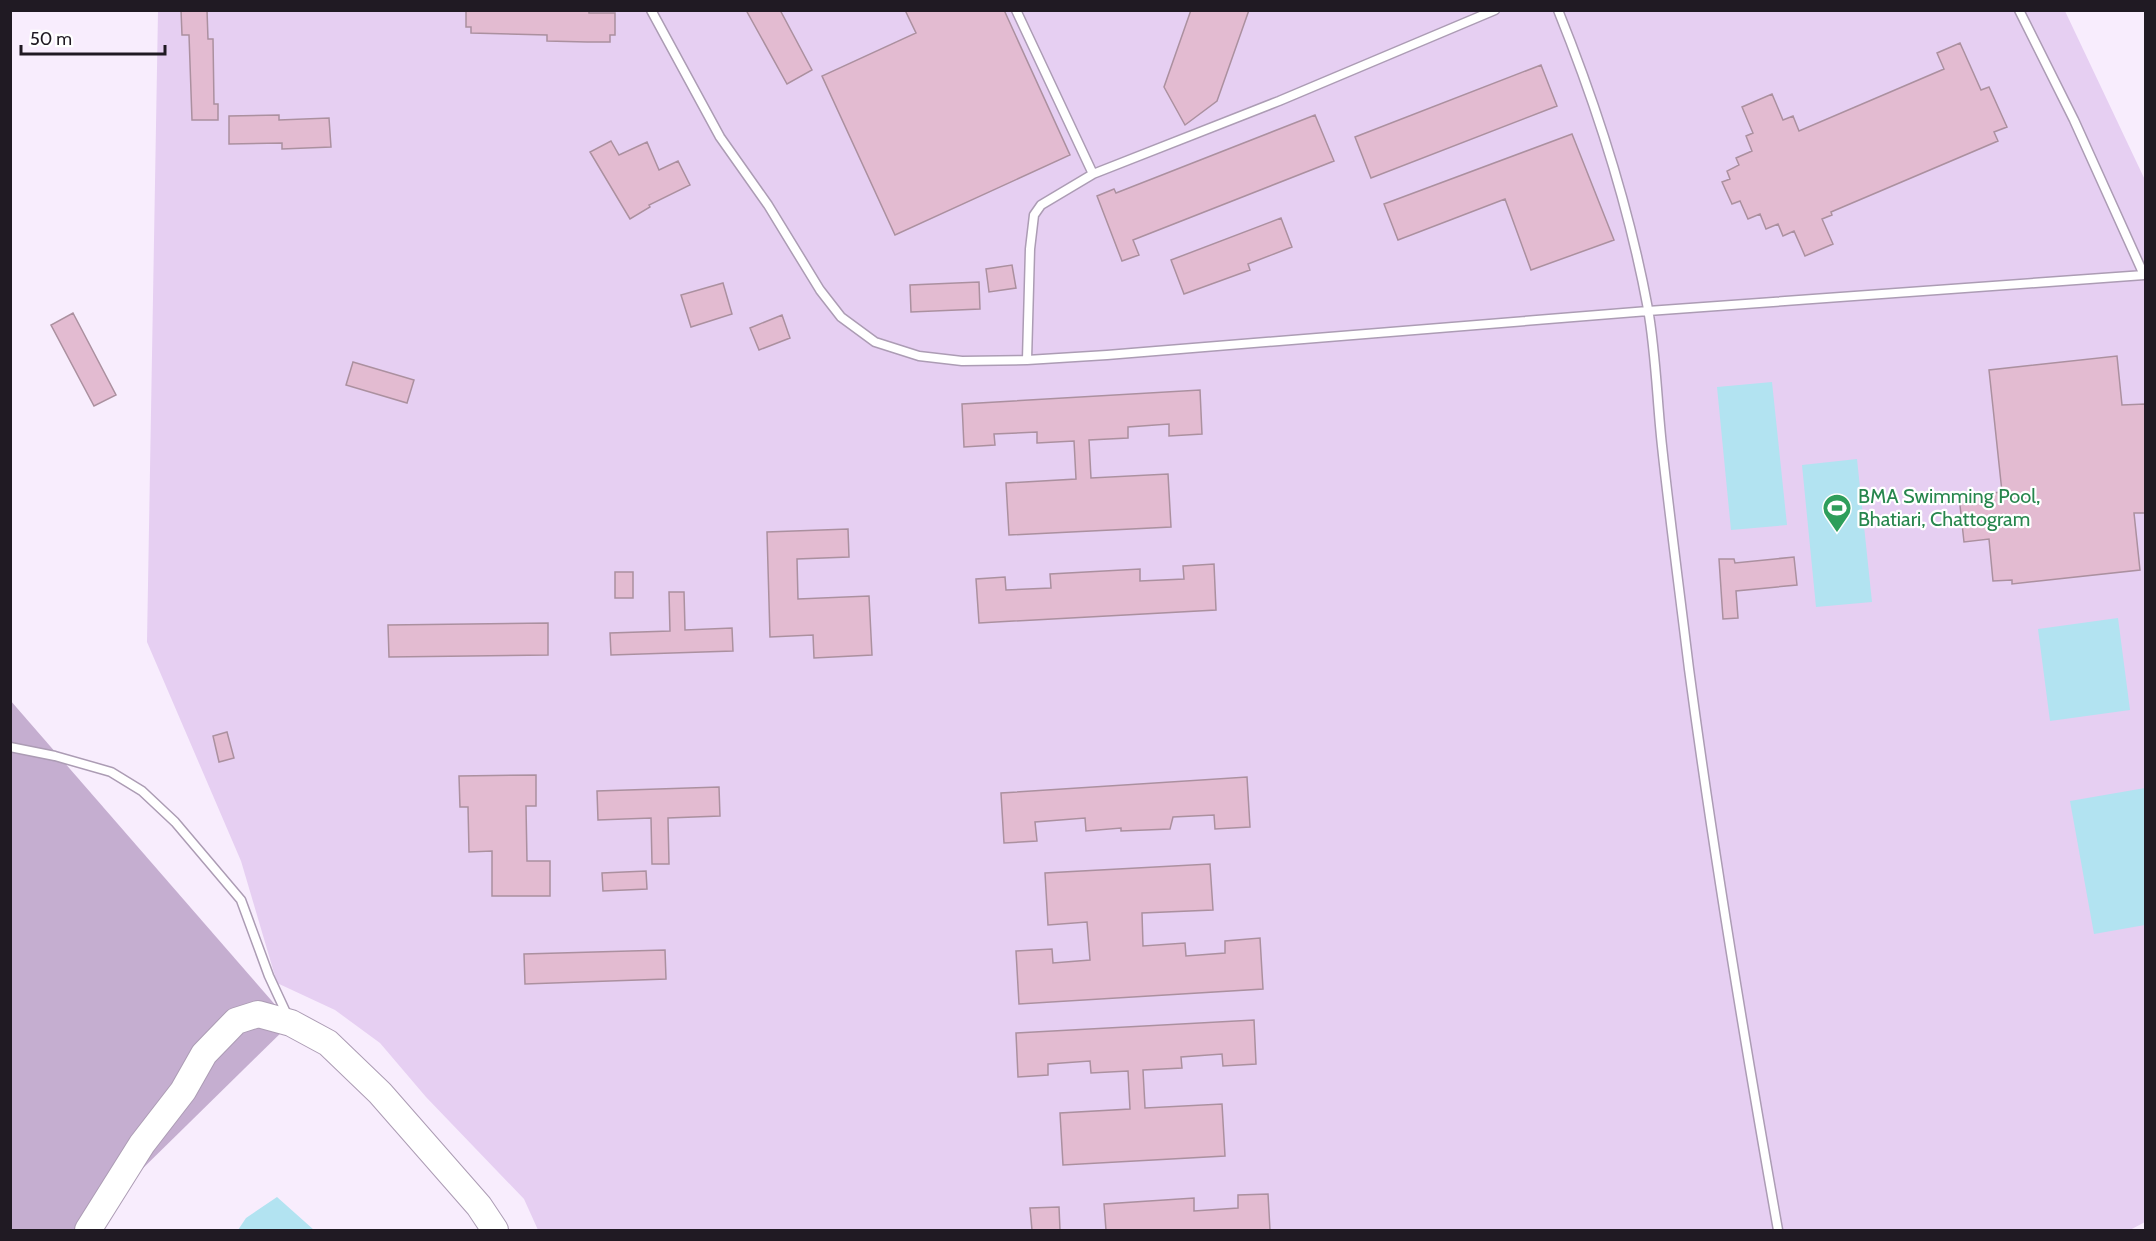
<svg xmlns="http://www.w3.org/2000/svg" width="2156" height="1241" font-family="Cabin,sans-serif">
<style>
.green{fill:#e6cff2}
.forest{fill:#c5aed0}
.water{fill:#b2e3f1}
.building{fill:#e3bbd1;stroke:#ab909f;stroke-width:1.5}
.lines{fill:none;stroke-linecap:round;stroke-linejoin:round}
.lane-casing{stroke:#ac9cb4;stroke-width:11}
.primary-casing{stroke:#ac9cb4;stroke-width:28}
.lane{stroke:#fff;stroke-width:8}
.primary{stroke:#fff;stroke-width:26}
.labels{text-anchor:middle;stroke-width:4.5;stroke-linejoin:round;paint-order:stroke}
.leisure-label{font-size:20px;fill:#27864d;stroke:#fff;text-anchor:start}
</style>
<rect width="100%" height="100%" fill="#f8edfd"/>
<path class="green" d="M158,11H2065L2145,180V1222L2130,1230H538L524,1199L426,1097L380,1043L335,1010L277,983L241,861L147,642Z"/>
<path class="forest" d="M10,700L291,1023L80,1230H11Z"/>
<path class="water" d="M1772,382L1787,525L1731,530L1717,387Z
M1857,459L1872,602L1816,607L1802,465Z
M2118,618L2130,710L2050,721L2038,629Z
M2145,788V925L2094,934L2070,801Z
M277,1197L314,1230H238L246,1218Z"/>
<path class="building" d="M181,10H207L208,39H213L214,104H218V120H192L189,35H182Z
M466,10H589V13H615V35H610V42H587L547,41V35L471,33V27H466Z
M746,10H780L812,70L787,84Z
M905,10H1004L1070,155L895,235L822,76L916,33Z
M1191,10H1249L1217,101L1185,125L1164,87Z
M1960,43L1981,90L1989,87L2007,127L1994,132L1998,141L1831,212L1832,215L1822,219L1833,244L1805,256L1794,231L1783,236L1778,224L1766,229L1760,214L1748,219L1740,201L1732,204L1722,182L1730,179L1727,171L1739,165L1736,158L1752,151L1746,136L1753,133L1742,107L1772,94L1783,120L1793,116L1799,131L1944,69L1937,53Z
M1541,65L1557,106L1371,178L1355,137Z
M279,115V120L329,118L331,147L282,149V143L229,144V116Z
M1315,115L1334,161L1133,240L1139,255L1122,261L1097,196L1114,189L1116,193Z
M1572,134L1614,240L1531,270L1505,199L1398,240L1384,204Z
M611,141L619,155L647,142L659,170L678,161L690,185L649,205L650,207L630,219L590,152Z
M1281,218L1292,247L1248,264L1250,270L1184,294L1171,260Z
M1012,265L1016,288L989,292L986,269Z
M979,282L980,309L911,312L910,285Z
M723,283L732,314L691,327L681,295Z
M73,313L116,395L94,406L51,325Z
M782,315L790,338L759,350L750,328Z
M2117,356L2122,405L2145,404V513H2134L2140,570L2012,584V580L1993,581L1989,539L1964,542L1959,496L2002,492L1989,370Z
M353,362L414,380L407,403L346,385Z
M1200,390L1202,434L1169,436V424L1128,427V438L1089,440L1091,478L1168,474L1171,527L1009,535L1006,483L1076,479L1074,441L1037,443V432L994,434L995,445L964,447L962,404Z
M848,529L849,557L797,559L798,599L869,596L872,655L814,658L813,635L770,637L767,532Z
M1794,557L1797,585L1736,591L1738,618L1723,619L1719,559H1734L1735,563Z
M1214,564L1216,610L979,623L976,579L1005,577L1006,590L1051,588L1050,574L1140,569V581L1184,579L1183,566Z
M615,572H633V598H615Z
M669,592H684L685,630L732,628L733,651L611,655L610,633L670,631Z
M548,623V655L389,657L388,625Z
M227,732L234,758L219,762L213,736Z
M536,775V806H526L527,861H550V896H492V851L469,852L468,807H460L459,776Z
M1247,777L1250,827L1215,829L1214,815L1173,817L1170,829L1121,831V828L1086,831L1085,818L1035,822L1037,841L1004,843L1001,793Z
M719,787L720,816L668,818L669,864H652L651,818L598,820L597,791Z
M1210,864L1213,910L1142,913L1143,946L1185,943L1186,956L1225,953V941L1260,938L1263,989L1019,1004L1016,951L1052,949L1053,963L1090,960L1087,922L1048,925L1045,873Z
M646,871L647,889L603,891L602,873Z
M665,950L666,979L525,984L524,954Z
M1254,1020L1256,1064L1223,1066L1222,1054L1181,1057L1182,1068L1143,1070L1145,1108L1222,1104L1225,1156L1063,1165L1060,1113L1130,1109L1128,1071L1091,1073L1090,1061L1048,1064V1075L1018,1077L1016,1033Z
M1268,1194L1270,1230H1106L1104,1204L1194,1198V1211L1238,1208V1195Z
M1059,1207L1060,1230H1032L1030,1208Z"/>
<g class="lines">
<g class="lane-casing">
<path id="lane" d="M651,10L720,137L768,205L820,290L841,317L875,342L919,356L962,361L1027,360L1107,355L1648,311L2144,275L2074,120L2019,10
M1016,10L1093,174L1279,101L1495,10
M1558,10C1597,107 1629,206 1648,309C1656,354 1657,401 1662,446C1670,520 1680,595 1689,669C1714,857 1745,1044 1778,1230
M1027,360L1030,249L1034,215L1041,205L1093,174
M10,747L55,756L111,772L142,791L175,822L241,900L269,976L288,1017"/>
</g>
<g class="primary-casing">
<path id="primary" d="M88,1230L142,1144L183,1091L204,1054L236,1021L258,1014L291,1023L328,1043L380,1093L479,1206L495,1230"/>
</g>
<use href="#lane" class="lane"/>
<use href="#primary" class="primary"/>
</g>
<defs>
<g id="stadium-pin" transform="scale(1.5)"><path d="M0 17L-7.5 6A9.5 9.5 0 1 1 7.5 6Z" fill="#2e9e5b" stroke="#fff"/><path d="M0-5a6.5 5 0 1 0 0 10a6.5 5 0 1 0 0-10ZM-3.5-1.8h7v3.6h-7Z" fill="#fff"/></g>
</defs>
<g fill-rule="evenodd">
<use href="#stadium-pin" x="1837" y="508"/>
</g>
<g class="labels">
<g class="leisure-label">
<text x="1858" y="503">BMA Swimming Pool,<tspan x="1858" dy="23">Bhatiari, Chattogram</tspan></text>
</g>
</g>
<rect width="2156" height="1241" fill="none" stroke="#201a23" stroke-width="24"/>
<path d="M21 45v9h144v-9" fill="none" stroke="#201a23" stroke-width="3"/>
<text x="30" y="45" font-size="18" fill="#201a23" stroke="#ffffff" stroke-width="4.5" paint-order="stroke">50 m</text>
</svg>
